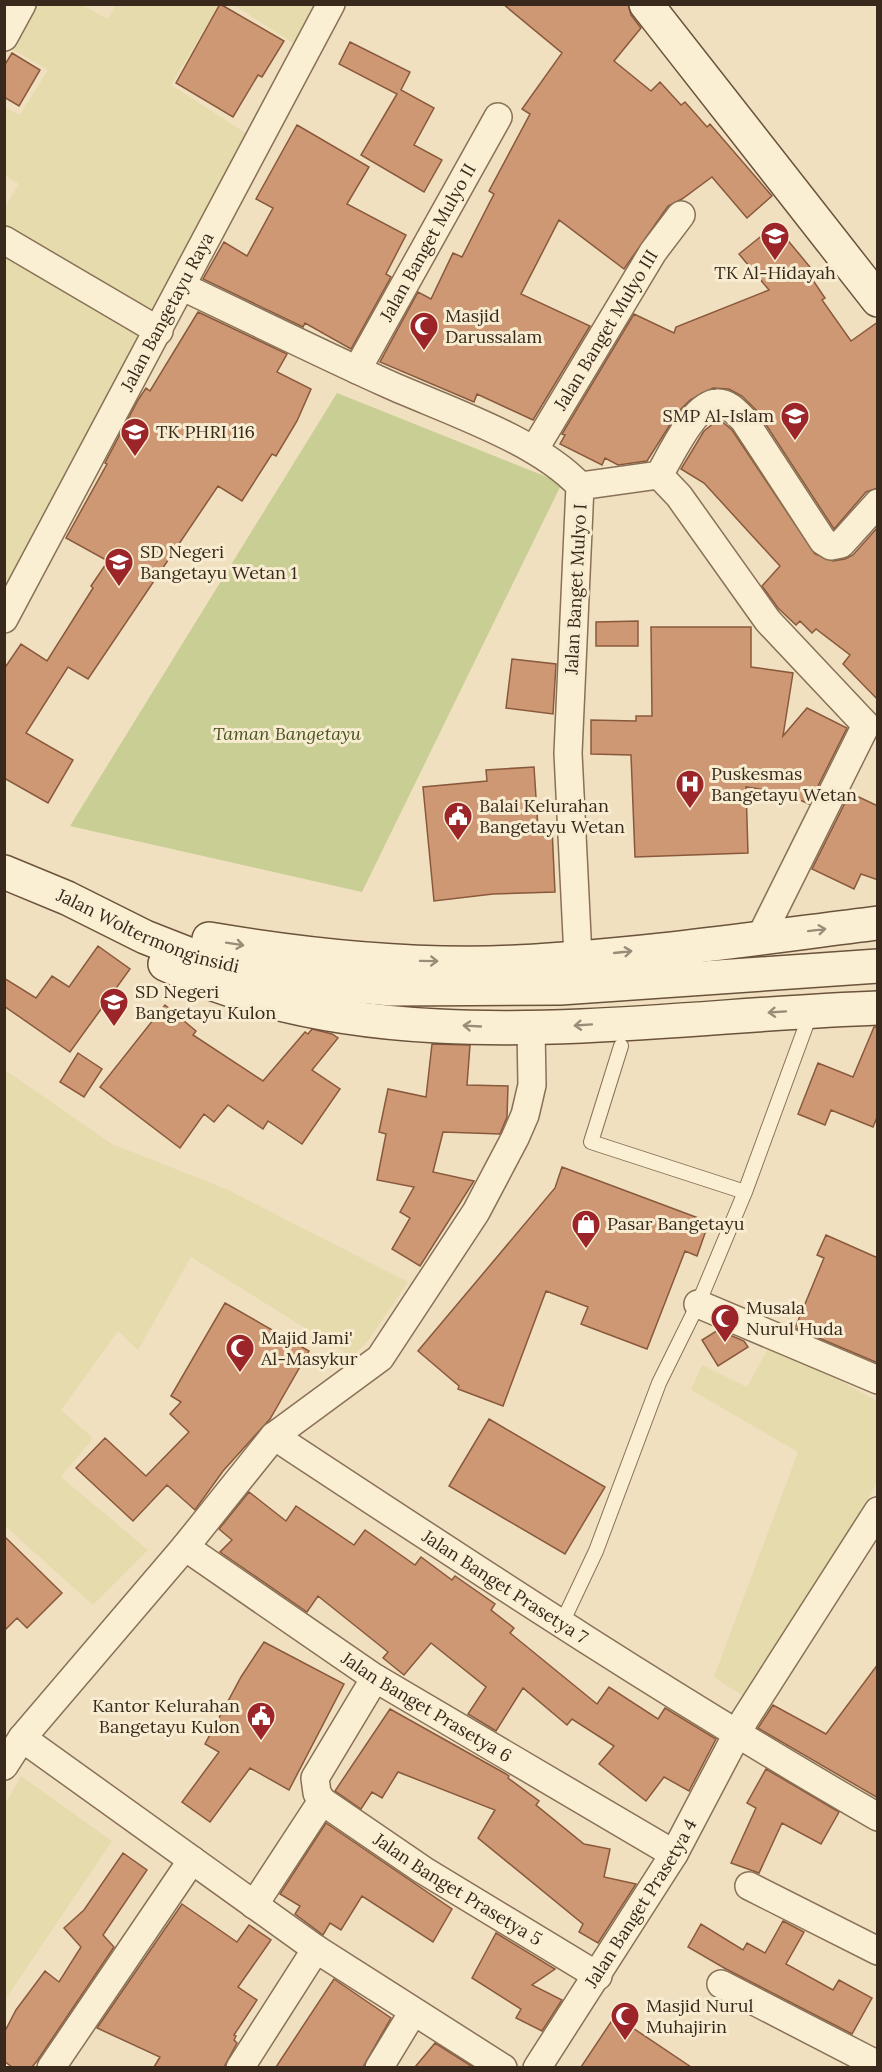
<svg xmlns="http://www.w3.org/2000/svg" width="882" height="2072" font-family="Lora,serif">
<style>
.farmland{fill:#e5dbad}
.green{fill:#c8ce94}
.building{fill:#cf9874;stroke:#89593c;stroke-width:1.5}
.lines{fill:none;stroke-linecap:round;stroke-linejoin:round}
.lane-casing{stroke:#897157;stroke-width:16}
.street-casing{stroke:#897157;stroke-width:30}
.secondary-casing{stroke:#6b523b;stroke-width:36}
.lane{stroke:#faeed3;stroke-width:14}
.street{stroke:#faeed3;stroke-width:27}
.secondary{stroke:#faeed3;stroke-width:33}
.oneway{stroke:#998c78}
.labels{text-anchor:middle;stroke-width:6;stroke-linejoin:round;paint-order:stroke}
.street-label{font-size:18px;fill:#38291c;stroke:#f7ebd0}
.poi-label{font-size:18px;fill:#38291c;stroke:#f7ebd0;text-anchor:start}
.park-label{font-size:18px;font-style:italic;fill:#4a5522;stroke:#f7ebd0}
</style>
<rect width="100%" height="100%" fill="#f0e0c0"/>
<path class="farmland" d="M37,5H82L108,19L116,5H219L171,85L255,139L156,314L5,226L4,208L19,184L5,175V107L20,115L48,70L12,49Z
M234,5H319L305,51Z
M5,254L145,337L5,606Z
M5,1070L112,1144L226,1189L408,1282L368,1341L352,1357L191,1257L138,1350L118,1331L61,1410L93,1438L61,1477L148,1550L93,1605L5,1526Z
M771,1343L877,1401V1482L811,1602L746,1698L714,1677L798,1452L691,1390L702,1365L747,1387Z
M21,1776L112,1841L5,2000V1804Z"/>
<path class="green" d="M337,393L562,483L362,892L70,826Z"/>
<path class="building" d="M220,4L284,41L262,77L258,75L233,117L176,83Z
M503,4H628L631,15L641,28L614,61L651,91L660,82L681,105L685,102L707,127L710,124L772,196L747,218L712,177L682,199L668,206L624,269L559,220L521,294L590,326L533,420L477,394L474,402L380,362L418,292L431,299L453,253L462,257L494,194L489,191L530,114L522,109L562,53Z
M350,42L410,72L401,90L434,108L414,145L442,160L424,192L361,155L397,94L339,64Z
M12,53L40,70L19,106L4,97V66Z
M297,125L369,167L347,204L406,235L386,274L391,277L351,349L305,323L303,327L203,279L224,242L247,256L273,208L256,199Z
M775,225L810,267L806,270L825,298L822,300L851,341L878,322V488L866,492L834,529L757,411L742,396L729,389L713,388L690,400L678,412L647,461L618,465L605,458L602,465L560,444L565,435L562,434L634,314L674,333L676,327L769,290L739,254Z
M198,312L287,354L277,372L311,389L297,421L276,456L272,454L242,501L218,486L88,679L68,667L26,733L73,760L48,803L4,778V669L21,644L47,661L93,588L91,586L108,561L66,538L107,464L105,463L138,400L146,388L150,391Z
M719,419L732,430L815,554L833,561L845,559L853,555L878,527V700L843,664L850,655L816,629L812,633L800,621L796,625L778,608L762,586L780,566L704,483L681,469L704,431Z
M638,621V646H596V622Z
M651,627H751V667L793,673L783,736L807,708L847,728L809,804L784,793L746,787L748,853L635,857L631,755L591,754V720L636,721V716H652Z
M512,659L556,664L553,714L506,708Z
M534,767L538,828H552L555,892L493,894L434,901L423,787L487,781L486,770Z
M850,793L878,806V880L861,874L854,889L812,869Z
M98,946L130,969L70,1052L4,1006V978L36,998L52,976L69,987Z
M165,1005L196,1031L193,1035L263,1081L305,1032L308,1034L312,1029L332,1034L338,1038L312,1070L340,1089L302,1144L268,1121L263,1129L228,1105L214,1122L204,1114L180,1148L100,1087Z
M874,1027H878V1115L873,1127L831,1110L825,1125L798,1114L818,1063L853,1077Z
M432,1044L470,1045L467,1085L508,1086L507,1117L500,1134L443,1132L433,1172L474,1181L420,1266L392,1249L410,1218L400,1212L414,1187L377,1180L386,1134L379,1132L388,1089L426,1097Z
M78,1053L102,1069L84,1097L60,1082Z
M562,1167L709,1222L697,1256L685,1251L647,1349L581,1324L588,1307L546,1291L503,1406L458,1389L459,1386L418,1351L555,1188Z
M826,1235L878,1258V1363L795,1328L824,1258L817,1255Z
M225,1303L309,1351L270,1419L223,1471L195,1510L167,1485L133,1521L76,1468L105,1438L146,1476L189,1432L170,1414L181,1402L171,1396Z
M718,1330L744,1341L748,1347L718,1366L702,1340Z
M489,1419L605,1487L565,1554L449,1486Z
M249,1492L286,1521L296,1506L354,1545L365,1530L415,1565L421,1557L452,1580L455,1576L495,1604L491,1610L514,1628L510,1633L597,1704L609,1687L658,1719L665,1708L716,1739L689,1791L664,1777L646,1801L599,1764L614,1746L572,1719L567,1725L523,1688L496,1731L468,1714L486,1687L431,1643L404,1675L383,1658L388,1652L318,1596L307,1612L220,1552L232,1540L219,1529Z
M4,1536L62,1593L27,1628L17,1618L4,1631Z
M264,1642L344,1684L289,1790L250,1768L210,1822L182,1802L219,1752L205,1744L241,1677Z
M878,1664V1798L758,1728L773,1705L826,1734Z
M390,1709L506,1774L509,1776L508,1778L539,1801L536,1805L584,1844L610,1849L604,1877L636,1884L598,1943L579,1932L583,1924L478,1838L495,1810L398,1772L382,1798L372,1792L361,1809L335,1791Z
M766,1769L839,1812L821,1844L782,1823L759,1873L731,1863L756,1808L747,1803Z
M326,1823L452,1909L433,1942L362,1896L341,1930L330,1923L323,1935L295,1914L300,1906L280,1894Z
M123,1853L147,1870L103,1935L114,1947L37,2061L32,2067H12L4,2061V2033L16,2010L45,1971L59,1982L81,1947L64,1928L84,1910Z
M182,1904L237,1942L249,1925L271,1940L238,1987L257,2000L234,2035L236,2036L234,2040L237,2043L224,2067H154L160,2057L97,2028Z
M783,1921L804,1932L786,1964L833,1990L839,1980L872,1998L852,2034L726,1969L688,1947L701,1924L743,1950L747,1943L765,1953Z
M496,1933L555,1969L532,1985L562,2000L542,2031L516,2018L521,2009L472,1978Z
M334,1979L391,2018L363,2067H276Z
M615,2016L691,2067H581Z
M435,2043L473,2067H415Z"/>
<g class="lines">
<g class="lane-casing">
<path id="lane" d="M621,1046L591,1142L745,1192
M561,1625L596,1551L659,1383L698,1304L745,1192L811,1012"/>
</g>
<g class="street-casing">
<g id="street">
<path d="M4,37L22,4"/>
<path d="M4,240L159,331"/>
<path d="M183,287C251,319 319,353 388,384C446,410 538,440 580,486L568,753L578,957"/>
<path id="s1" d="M357,370L498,117"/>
<path id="s2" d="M534,450L653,252L681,215"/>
<path d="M659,475L679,496L768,621L866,725L760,938"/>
<path d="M580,486L659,475C671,456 693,404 717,403C728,402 737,413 744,420L823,541L831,546L841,544L878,503"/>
<path id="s3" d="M4,619L331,4"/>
<path d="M698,1304L878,1380"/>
<path id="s4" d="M274,1436C473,1567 671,1698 878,1817"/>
<path id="s5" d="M185,1547L375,1678L674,1854"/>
<path d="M22,1738L316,1949L503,2068"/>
<path d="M4,1766L22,1738L185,1547L274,1436L380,1358L476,1212L515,1138L525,1115L532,1085L531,1028"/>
<path id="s6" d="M322,1801L423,1870L598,1976"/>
<path d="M322,1801L317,1793L315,1778L375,1678"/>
<path d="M749,1886L878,1951"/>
<path d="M254,1905L322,1801"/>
<path d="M721,1984L878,2065"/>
<path d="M51,2068L192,1860"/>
<path d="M240,2068L316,1949"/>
<path d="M379,2068L413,2012"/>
<path id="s7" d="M537,2068L674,1854L745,1719L878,1511"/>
</g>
</g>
<g class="secondary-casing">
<g id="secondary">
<path d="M646,4L878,300"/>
<path id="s8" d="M4,872L67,898L145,937L196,957L294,980L391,989L560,988L878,966"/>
<path d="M209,939C310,956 414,967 516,962C637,956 758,938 878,923"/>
<path d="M165,964C383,1067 645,1016 878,1008"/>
</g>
</g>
<use href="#lane" class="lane"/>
<use href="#street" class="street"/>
<use href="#secondary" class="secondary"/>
</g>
<defs><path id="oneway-shaft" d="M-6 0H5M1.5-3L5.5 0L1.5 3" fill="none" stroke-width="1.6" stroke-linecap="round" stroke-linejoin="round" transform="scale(1.5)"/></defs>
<g class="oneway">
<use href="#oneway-shaft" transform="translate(817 930) rotate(-7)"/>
<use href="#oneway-shaft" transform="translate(235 944) rotate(9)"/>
<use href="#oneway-shaft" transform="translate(623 952) rotate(-6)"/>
<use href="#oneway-shaft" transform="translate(429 961) rotate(1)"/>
<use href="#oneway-shaft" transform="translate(777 1012) rotate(176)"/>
<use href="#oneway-shaft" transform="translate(583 1025) rotate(176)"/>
<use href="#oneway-shaft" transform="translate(472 1026) rotate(-177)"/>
</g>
<defs>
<g id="school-pin" transform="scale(1.5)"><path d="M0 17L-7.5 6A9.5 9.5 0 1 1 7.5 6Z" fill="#9b2528" stroke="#f7ebd0"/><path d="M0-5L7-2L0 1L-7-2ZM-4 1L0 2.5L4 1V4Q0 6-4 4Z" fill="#fff"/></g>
<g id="mosque-pin" transform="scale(1.5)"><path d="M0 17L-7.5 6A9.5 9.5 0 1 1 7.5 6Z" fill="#9b2528" stroke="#f7ebd0"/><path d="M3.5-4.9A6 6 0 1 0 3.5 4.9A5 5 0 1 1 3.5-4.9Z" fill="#fff"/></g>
<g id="hospital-pin" transform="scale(1.5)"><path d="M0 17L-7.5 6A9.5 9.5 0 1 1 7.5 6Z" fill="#9b2528" stroke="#f7ebd0"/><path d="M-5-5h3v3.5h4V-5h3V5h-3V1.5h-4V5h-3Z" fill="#fff"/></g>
<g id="civic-pin" transform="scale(1.5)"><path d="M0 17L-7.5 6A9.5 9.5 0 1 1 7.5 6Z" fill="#9b2528" stroke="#f7ebd0"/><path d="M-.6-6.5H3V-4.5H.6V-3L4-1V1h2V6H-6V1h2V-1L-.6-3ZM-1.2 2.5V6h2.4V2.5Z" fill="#fff"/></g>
<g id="shop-pin" transform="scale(1.5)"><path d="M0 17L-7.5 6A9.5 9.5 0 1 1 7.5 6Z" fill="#9b2528" stroke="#f7ebd0"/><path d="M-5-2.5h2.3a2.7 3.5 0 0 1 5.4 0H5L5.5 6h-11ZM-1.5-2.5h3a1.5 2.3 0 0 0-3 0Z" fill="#fff"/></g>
</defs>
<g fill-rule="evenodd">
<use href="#school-pin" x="775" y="236"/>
<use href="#mosque-pin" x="424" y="326"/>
<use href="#school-pin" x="795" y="416"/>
<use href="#school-pin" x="135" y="432"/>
<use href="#school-pin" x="119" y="562"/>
<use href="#hospital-pin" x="690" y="784"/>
<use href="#civic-pin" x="458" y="816"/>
<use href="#school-pin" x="114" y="1002"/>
<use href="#shop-pin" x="586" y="1224"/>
<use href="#mosque-pin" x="725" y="1318"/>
<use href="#mosque-pin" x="240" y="1348"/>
<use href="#civic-pin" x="261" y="1716"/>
<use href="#mosque-pin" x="625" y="2016"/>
</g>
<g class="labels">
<g class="street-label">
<text dy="6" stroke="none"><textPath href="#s1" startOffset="146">Jalan Banget Mulyo II</textPath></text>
<text dy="6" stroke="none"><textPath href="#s3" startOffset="348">Jalan Bangetayu Raya</textPath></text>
<text dy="6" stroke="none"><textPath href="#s2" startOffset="140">Jalan Banget Mulyo III</textPath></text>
<text transform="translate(576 589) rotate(-87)" y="6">Jalan Banget Mulyo I</text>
<text dy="6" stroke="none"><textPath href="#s8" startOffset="156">Jalan Woltermonginsidi</textPath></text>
<text dy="6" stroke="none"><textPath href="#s4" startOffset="276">Jalan Banget Prasetya 7</textPath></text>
<text dy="6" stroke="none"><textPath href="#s5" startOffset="290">Jalan Banget Prasetya 6</textPath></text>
<text dy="6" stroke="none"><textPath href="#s6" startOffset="162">Jalan Banget Prasetya 5</textPath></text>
<text dy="6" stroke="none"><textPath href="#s7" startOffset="195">Jalan Banget Prasetya 4</textPath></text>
</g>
<g class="poi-label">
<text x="775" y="279" text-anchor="middle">TK Al-Hidayah</text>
<text x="445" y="322">Masjid<tspan x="445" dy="21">Darussalam</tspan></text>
<text x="774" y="422" text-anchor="end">SMP Al-Islam</text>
<text x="156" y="438">TK PHRI 116</text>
<text x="140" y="558">SD Negeri<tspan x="140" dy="21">Bangetayu Wetan 1</tspan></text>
<text x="711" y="780">Puskesmas<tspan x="711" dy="21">Bangetayu Wetan</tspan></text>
<text x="479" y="812">Balai Kelurahan<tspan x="479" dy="21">Bangetayu Wetan</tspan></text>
<text x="135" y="998">SD Negeri<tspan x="135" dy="21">Bangetayu Kulon</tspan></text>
<text x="607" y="1230">Pasar Bangetayu</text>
<text x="746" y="1314">Musala<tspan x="746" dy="21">Nurul Huda</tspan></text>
<text x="261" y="1344">Majid Jami'<tspan x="261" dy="21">Al-Masykur</tspan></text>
<text x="240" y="1712" text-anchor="end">Kantor Kelurahan<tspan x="240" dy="21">Bangetayu Kulon</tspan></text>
<text x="646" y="2012">Masjid Nurul<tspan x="646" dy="21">Muhajirin</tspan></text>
</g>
<g class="park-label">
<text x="287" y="740">Taman Bangetayu</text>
</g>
</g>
<rect width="882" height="2072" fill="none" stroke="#38291c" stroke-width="12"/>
</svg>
